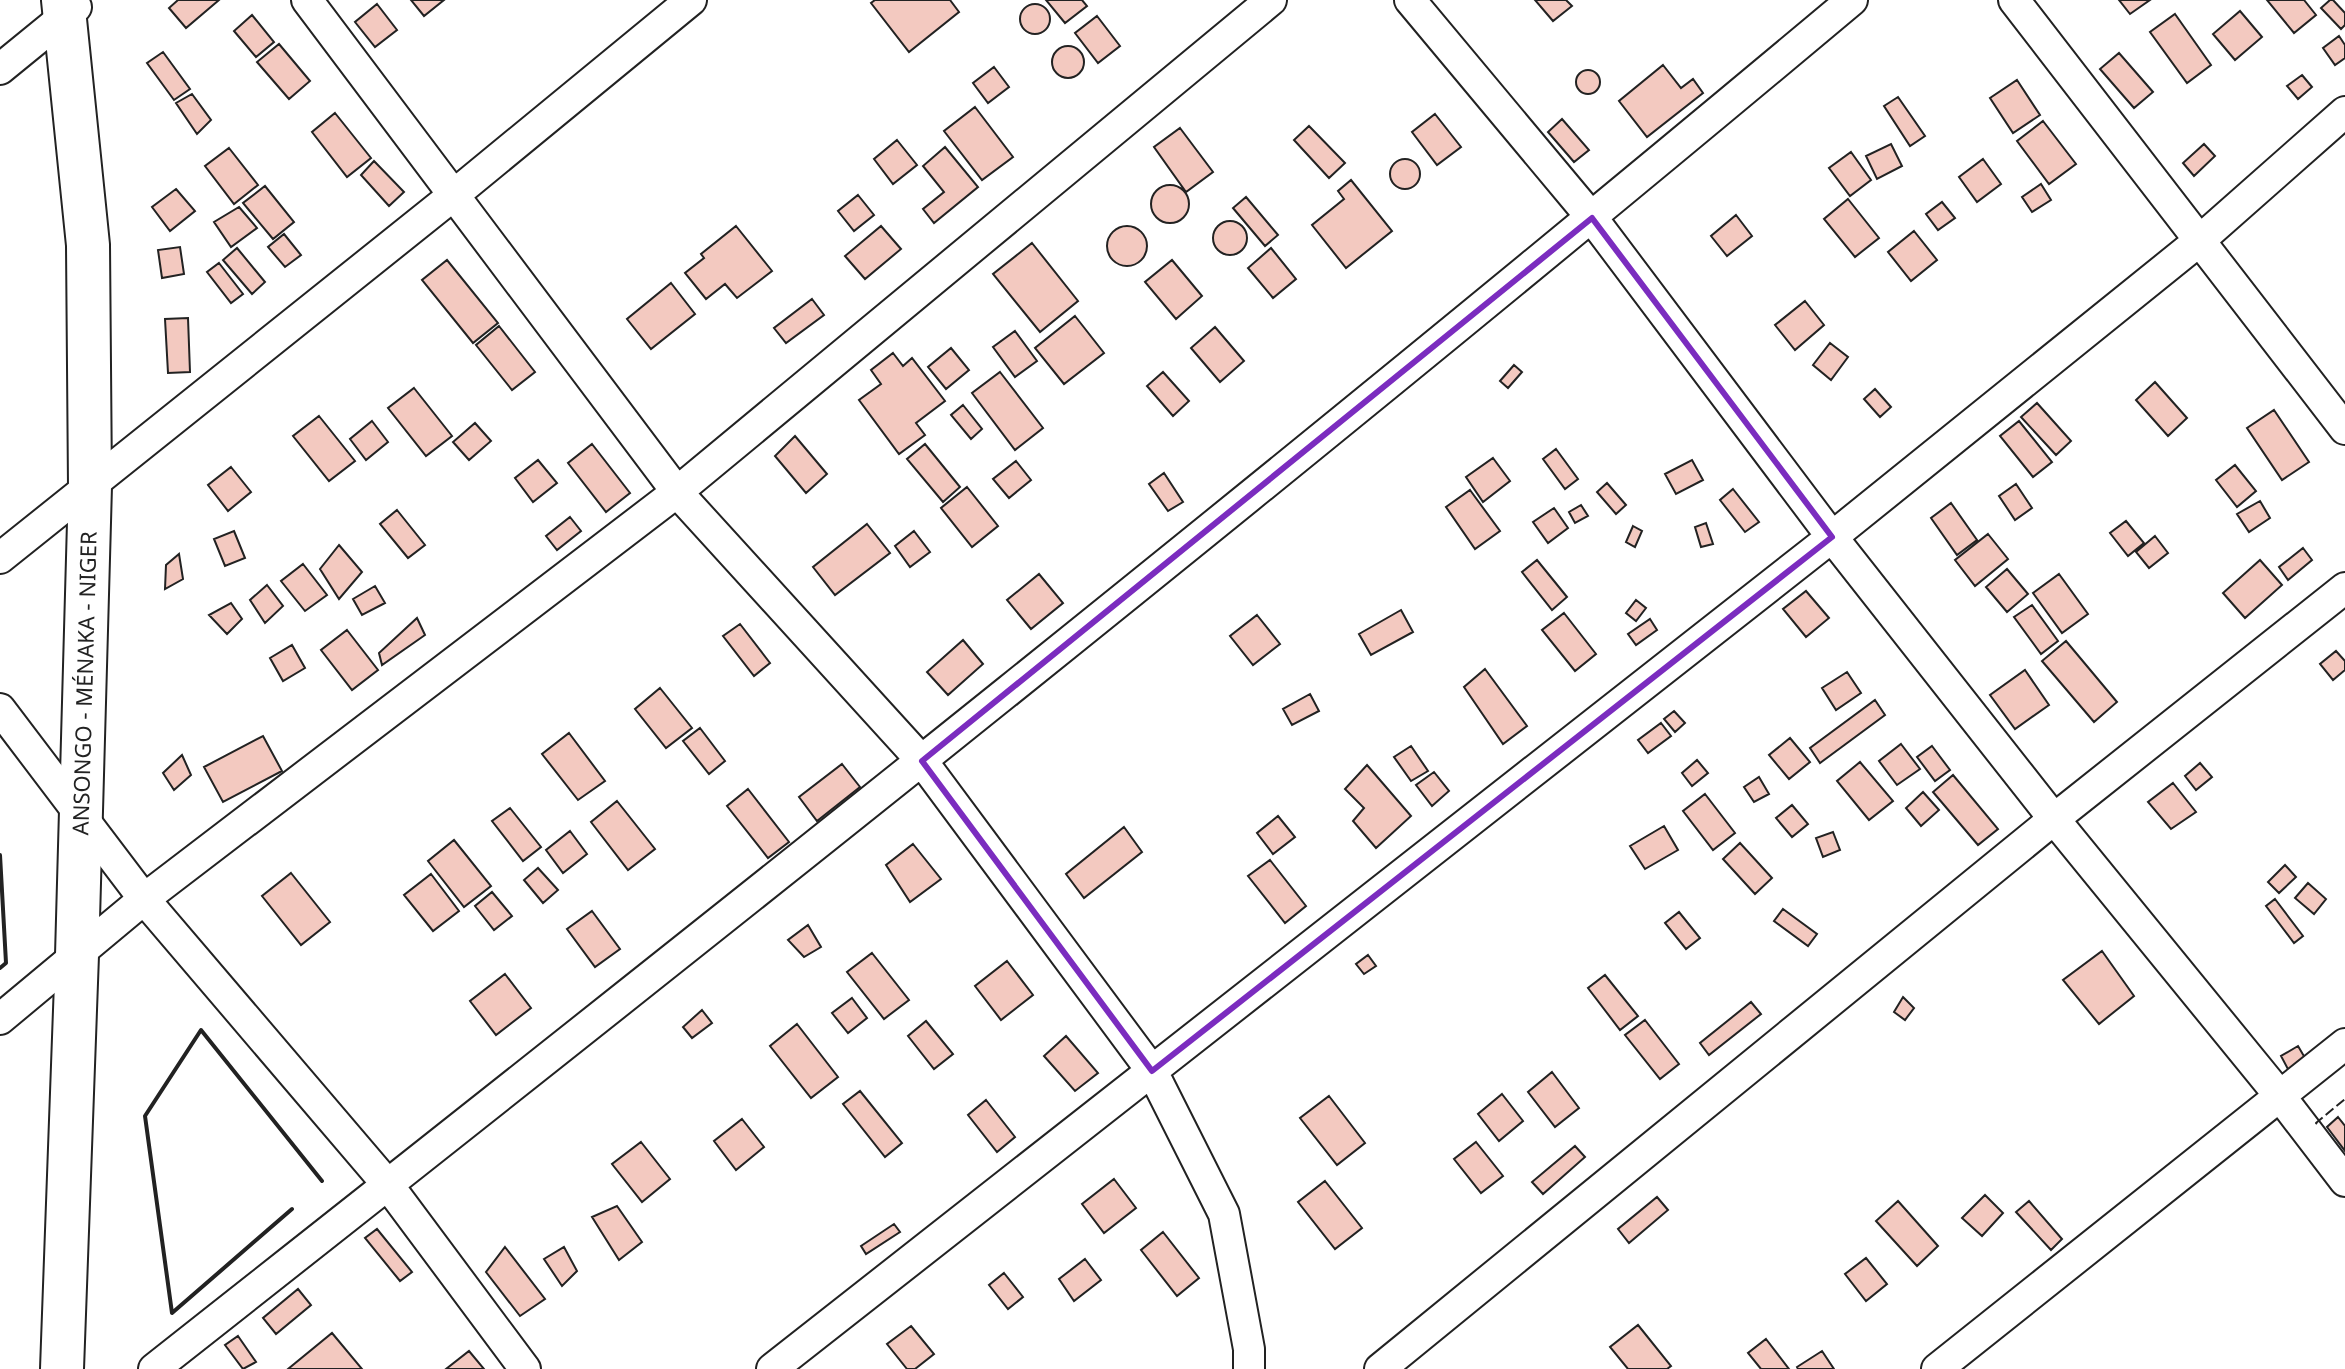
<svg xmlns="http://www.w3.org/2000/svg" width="2345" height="1369" font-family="'Noto Sans',sans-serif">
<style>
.building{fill:#f3c9c0;stroke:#222;stroke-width:2}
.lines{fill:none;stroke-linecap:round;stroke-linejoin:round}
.minor-casing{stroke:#222;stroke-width:34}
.secondary-casing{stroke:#222;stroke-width:46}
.minor{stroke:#fff;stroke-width:30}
.secondary{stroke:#fff;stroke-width:42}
.fence{stroke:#222;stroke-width:2;stroke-dasharray:10 4;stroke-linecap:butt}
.wall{stroke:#222;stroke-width:4}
.marked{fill:none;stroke:#7b2cbf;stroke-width:6;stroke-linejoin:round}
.labels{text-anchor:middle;stroke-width:6;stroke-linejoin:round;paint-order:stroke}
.street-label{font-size:22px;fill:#222;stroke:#fff}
</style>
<rect width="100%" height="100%" fill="#fff"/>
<path class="building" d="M178,0H219L186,28L169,8Z
M411,0H444L424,16Z
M875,0H950L959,12L909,52L871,3Z
M1046,0H1082L1087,6L1065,23Z
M1535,0H1566L1572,6L1553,21Z
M2119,0H2150L2130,14Z
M2267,0H2304L2316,15L2294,33Z
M2330,0H2333L2345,13V25L2341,29L2321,8Z
M377,4L397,30L375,47L355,22Z
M1020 19a15 15 0 1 1 30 0a15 15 0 1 1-30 0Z
M2240,11L2262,37L2235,60L2213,34Z
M2175,14L2211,65L2187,83L2150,32Z
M252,15L274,42L256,57L234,31Z
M1097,16L1120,46L1098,63L1075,33Z
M2339,36L2345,45V58L2335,65L2323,48Z
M279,44L310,81L289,99L257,62Z
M1052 62a16 16 0 1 1 32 0a16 16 0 1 1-32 0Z
M163,52L190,89L174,100L147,63Z
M2119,53L2153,92L2134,108L2100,69Z
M1663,65L1681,88L1693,79L1703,93L1647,137L1619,101Z
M994,67L1009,87L988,103L973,83Z
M1576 82a12 12 0 1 1 24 0a12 12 0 1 1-24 0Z
M2302,75L2312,87L2298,99L2287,86Z
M2017,80L2040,115L2013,133L1990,98Z
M192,94L211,120L197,134L176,103Z
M1898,97L1925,136L1910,146L1884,106Z
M975,107L1013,157L982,180L944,131Z
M335,113L371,158L347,177L312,132Z
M1435,114L1461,147L1437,165L1412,132Z
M1562,119L1589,150L1574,162L1548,132Z
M2043,121L2076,164L2049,184L2017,141Z
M1309,126L1345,163L1329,178L1294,140Z
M1180,128L1213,172L1186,192L1154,147Z
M897,140L917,165L893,184L874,159Z
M1891,144L1902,166L1877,179L1866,156Z
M2204,144L2215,156L2194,176L2183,163Z
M945,147L978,187L934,223L923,209L944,192L923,166Z
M229,148L258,185L234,204L205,166Z
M1851,152L1871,180L1850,196L1829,168Z
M1390 174a15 15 0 1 1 30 0a15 15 0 1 1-30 0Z
M1983,159L2001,184L1977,202L1959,177Z
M374,161L404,192L389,206L361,175Z
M1351,180L1392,231L1346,268L1312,225L1344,199L1338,191Z
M2041,184L2051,200L2032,212L2022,197Z
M1151 204a19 19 0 1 1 38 0a19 19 0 1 1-38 0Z
M265,186L294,222L273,239L243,203Z
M176,189L195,211L170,231L152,207Z
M858,195L874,215L854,231L838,211Z
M1246,197L1278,235L1265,246L1233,208Z
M1848,199L1879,238L1855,257L1824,219Z
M1942,202L1955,218L1938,230L1926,214Z
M239,207L257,228L231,247L214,222Z
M1736,215L1752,236L1727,256L1711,236Z
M1213 238a17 17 0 1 1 34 0a17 17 0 1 1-34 0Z
M1107 246a20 20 0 1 1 40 0a20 20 0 1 1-40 0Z
M736,226L772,271L737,298L725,284L706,299L685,273L704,258L701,254Z
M881,226L901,249L865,279L845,256Z
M1914,231L1937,260L1911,281L1888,252Z
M284,234L301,255L285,267L268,247Z
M1032,243L1078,301L1040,332L993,274Z
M180,247L184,274L162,278L158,250Z
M237,248L265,282L252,294L223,260Z
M1271,248L1296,279L1273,298L1248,268Z
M447,260L498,323L473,343L422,280Z
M1172,260L1202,296L1176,319L1145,282Z
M219,263L243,294L231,303L207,272Z
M671,283L695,314L651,349L627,319Z
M812,299L824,315L786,343L774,328Z
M1805,301L1824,325L1795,350L1775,325Z
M1075,316L1104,353L1064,384L1035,348Z
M188,318L190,372L168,373L165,319Z
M499,326L535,372L512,390L476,345Z
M1215,327L1244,361L1220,382L1191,348Z
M1015,331L1037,361L1015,377L993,347Z
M1830,343L1848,357L1831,380L1813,365Z
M951,348L969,370L946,389L928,367Z
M893,353L903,366L912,358L945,401L916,423L925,435L899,454L859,400L881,384L871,370Z
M1514,365L1522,372L1508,388L1500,381Z
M1000,372L1043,428L1015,450L972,393Z
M1163,372L1189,401L1173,416L1147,386Z
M2155,382L2187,418L2168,436L2136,400Z
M414,388L452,436L426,456L388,408Z
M1875,389L1891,407L1880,417L1864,399Z
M2037,403L2071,441L2056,455L2021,417Z
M963,405L982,429L971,439L951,415Z
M2274,410L2309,462L2282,480L2247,428Z
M319,416L355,461L329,481L293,436Z
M372,421L388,442L366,460L350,439Z
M2019,421L2052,462L2033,477L2000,436Z
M475,423L491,441L469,460L453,442Z
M795,436L827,474L806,493L775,456Z
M592,444L630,493L606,512L568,463Z
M925,444L960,487L943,502L907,459Z
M1556,449L1578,479L1565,489L1543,459Z
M1493,458L1510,481L1483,502L1466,477Z
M538,460L557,483L533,502L515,478Z
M1692,460L1703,480L1676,494L1665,474Z
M1016,461L1031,480L1009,498L993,479Z
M2235,465L2256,491L2237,507L2216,480Z
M231,467L251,492L228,511L208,485Z
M1164,473L1183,502L1168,511L1149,484Z
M1607,483L1626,505L1616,514L1597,492Z
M2016,484L2032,508L2015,520L1999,496Z
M967,487L998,526L972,547L941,508Z
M1733,489L1759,522L1745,532L1720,500Z
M1470,490L1500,531L1475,549L1446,507Z
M2260,501L2270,518L2249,532L2237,514Z
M1951,503L1977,540L1957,555L1931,518Z
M1581,505L1588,516L1575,523L1569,512Z
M1554,508L1568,528L1548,543L1533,522Z
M397,510L425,545L408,558L380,524Z
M570,517L581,531L557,550L546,536Z
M2126,521L2144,543L2128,556L2110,533Z
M1706,523L1713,544L1701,547L1695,527Z
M867,524L890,553L835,595L813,567Z
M1633,526L1642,531L1635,547L1626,542Z
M234,531L245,558L225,566L214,539Z
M914,531L930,552L910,567L895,546Z
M1988,534L2008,559L1975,586L1955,560Z
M2155,536L2168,553L2149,568L2136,552Z
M339,545L362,572L339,599L320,569Z
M2303,548L2312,560L2288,580L2279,567Z
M179,554L183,579L165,589L166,565Z
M1537,560L1567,597L1552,610L1522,572Z
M2260,560L2282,585L2245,618L2223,593Z
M303,564L327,595L305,611L281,581Z
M2007,569L2028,594L2007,612L1986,587Z
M1039,574L1063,603L1031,629L1007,600Z
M2059,574L2088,614L2062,633L2033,593Z
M267,585L283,606L265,623L250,600Z
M375,586L385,603L362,615L353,599Z
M1806,591L1829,618L1806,637L1783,609Z
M1636,600L1646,608L1636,621L1626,613Z
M231,603L242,619L227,634L209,615Z
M2032,605L2058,641L2041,654L2014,617Z
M1401,610L1413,632L1371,655L1359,634Z
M1564,613L1596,654L1575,671L1542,630Z
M1257,615L1280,644L1253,665L1230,636Z
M417,618L425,635L382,665L379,653Z
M1650,619L1657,630L1636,645L1628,634Z
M740,624L770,663L754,676L723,636Z
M347,630L378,670L352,690L321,650Z
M963,640L983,664L948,695L927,672Z
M2066,641L2117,702L2094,722L2042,661Z
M292,645L305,668L283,681L270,658Z
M2336,651L2345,661V670L2333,680L2320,664Z
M1485,669L1527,726L1503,744L1464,687Z
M2025,670L2049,705L2015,729L1990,695Z
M1847,672L1861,693L1836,710L1822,688Z
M660,688L692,728L666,748L635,709Z
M1310,694L1319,711L1292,725L1283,709Z
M1875,700L1885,715L1820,763L1810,748Z
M1674,711L1685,723L1675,732L1664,719Z
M1661,723L1671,736L1648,753L1638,740Z
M700,728L725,761L709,774L683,741Z
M569,733L605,781L578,800L542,754Z
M263,736L282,771L223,802L204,767Z
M1790,738L1810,762L1789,779L1769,755Z
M1901,744L1920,769L1897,785L1879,761Z
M1411,746L1428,771L1411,781L1394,757Z
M1932,746L1950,770L1935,781L1917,757Z
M182,755L191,775L174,790L163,773Z
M1697,760L1708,773L1692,786L1682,773Z
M1860,762L1893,801L1869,820L1837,781Z
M2200,763L2212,777L2196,790L2185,776Z
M842,764L860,787L817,821L799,797Z
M1367,765L1411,816L1376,848L1353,821L1364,808L1345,789Z
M1434,772L1449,791L1432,806L1416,785Z
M1953,775L1998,829L1978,845L1933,792Z
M1759,777L1769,794L1754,802L1744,787Z
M2173,783L2196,812L2171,829L2148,802Z
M748,789L789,842L768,858L727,806Z
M1923,792L1939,810L1921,826L1906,808Z
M1705,794L1735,833L1713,850L1683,811Z
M617,801L655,849L628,870L591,822Z
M1792,805L1808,824L1792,837L1776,818Z
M510,808L541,847L523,861L492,821Z
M1278,816L1295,837L1273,854L1257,833Z
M1664,826L1678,850L1645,869L1630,846Z
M1124,827L1142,852L1084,898L1066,874Z
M570,831L587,854L563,873L546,850Z
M1833,832L1840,850L1823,857L1816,838Z
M454,840L491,886L464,907L428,861Z
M1740,843L1772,878L1755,894L1723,859Z
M913,844L941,879L910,902L886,865Z
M1270,860L1306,906L1285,923L1248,876Z
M2285,865L2296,877L2279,893L2268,882Z
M538,868L558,890L543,903L524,880Z
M291,873L330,922L301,945L262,896Z
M431,874L459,911L433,931L404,895Z
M2308,883L2326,899L2314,914L2295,898Z
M492,892L512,916L494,930L475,906Z
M2275,899L2303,936L2294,943L2266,906Z
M1783,909L1817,934L1808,946L1774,921Z
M592,911L620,949L595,967L567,929Z
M1679,912L1700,938L1686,949L1665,923Z
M808,925L821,947L804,957L788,940Z
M2102,951L2134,996L2099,1024L2063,980Z
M872,953L909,1000L884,1019L847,972Z
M1368,955L1376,966L1364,974L1356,964Z
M1007,961L1033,995L1001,1020L975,986Z
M505,974L531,1008L496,1035L470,1001Z
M1605,975L1638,1016L1620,1030L1588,988Z
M1903,997L1914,1008L1905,1020L1894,1012Z
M852,998L867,1018L848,1033L832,1013Z
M1751,1002L1761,1014L1709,1055L1700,1043Z
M702,1010L712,1023L692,1038L683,1027Z
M1645,1020L1679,1064L1660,1079L1625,1035Z
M926,1021L953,1054L934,1069L908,1036Z
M797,1024L838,1077L811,1098L770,1046Z
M1066,1036L1098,1073L1075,1091L1044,1056Z
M2298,1046L2308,1063L2290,1073L2281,1056Z
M1552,1072L1579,1108L1555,1127L1528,1092Z
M860,1091L902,1143L885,1157L843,1104Z
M1502,1094L1523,1121L1499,1141L1478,1114Z
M1329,1096L1365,1143L1337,1165L1300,1118Z
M986,1100L1015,1137L997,1152L968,1115Z
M2338,1117L2345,1126V1151L2327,1127Z
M742,1119L764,1147L736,1170L714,1141Z
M641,1142L670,1179L642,1202L612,1164Z
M1476,1142L1503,1176L1481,1193L1454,1159Z
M1575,1146L1585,1157L1543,1194L1532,1182Z
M1114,1179L1136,1208L1104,1233L1082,1204Z
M1325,1181L1362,1228L1335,1249L1298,1202Z
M1985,1195L2003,1213L1982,1236L1962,1218Z
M1657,1197L1668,1210L1629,1243L1618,1229Z
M1898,1201L1938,1246L1917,1266L1876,1221Z
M2029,1201L2062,1239L2051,1250L2016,1212Z
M617,1206L642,1242L619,1260L592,1217Z
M894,1224L900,1232L866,1254L861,1246Z
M377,1229L412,1272L400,1281L365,1238Z
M1163,1232L1199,1278L1177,1296L1141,1250Z
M505,1247L545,1299L520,1316L486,1272Z
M564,1247L577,1271L562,1286L544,1259Z
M1866,1258L1887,1284L1866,1301L1845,1274Z
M1085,1259L1101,1280L1074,1301L1059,1279Z
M1004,1273L1023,1297L1008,1309L989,1285Z
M298,1289L311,1305L276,1334L263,1318Z
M1638,1325L1671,1366L1667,1369H1628L1610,1347Z
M911,1326L934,1354L915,1369H907L887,1344Z
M332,1333L362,1369H288Z
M238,1336L256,1362L243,1369L225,1345Z
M1766,1339L1789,1369H1761L1748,1353Z
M469,1351L484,1369H446Z
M1822,1351L1834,1369H1798L1797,1367Z"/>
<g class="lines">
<g class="minor-casing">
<path id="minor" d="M307,0L677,492L922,761L1152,1071L1224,1214L1249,1349V1369
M1410,0L1592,218L1832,537L2054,819L2280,1096L2345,1181
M2014,0L2345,429
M0,69L76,7
M0,558L455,194L691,0
M0,709L144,899L388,1185L525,1369
M0,1019L144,899L677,492L1271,0
M154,1369C725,919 1295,467 1852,0
M772,1369L1832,537L2199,241L2345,112
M1380,1369L2054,819L2345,588
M1937,1369L2345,1044"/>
</g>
<g class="secondary-casing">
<g id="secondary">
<path id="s1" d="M62,1369L77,955L90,486L88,245L63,0"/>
</g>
</g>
<use href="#minor" class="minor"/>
<use href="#secondary" class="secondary"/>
<path class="fence" d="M2317,1124L2316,1123L2345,1099"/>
<path class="wall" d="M0,855L6,963L0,968
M292,1209L172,1313L145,1116L201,1030L322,1181"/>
</g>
<path class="marked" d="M1592,218L1832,537L1152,1071L922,761Z"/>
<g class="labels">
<g class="street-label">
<text dy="8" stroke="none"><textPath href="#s1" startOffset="686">ANSONGO - MÉNAKA - NIGER</textPath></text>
</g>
</g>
</svg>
